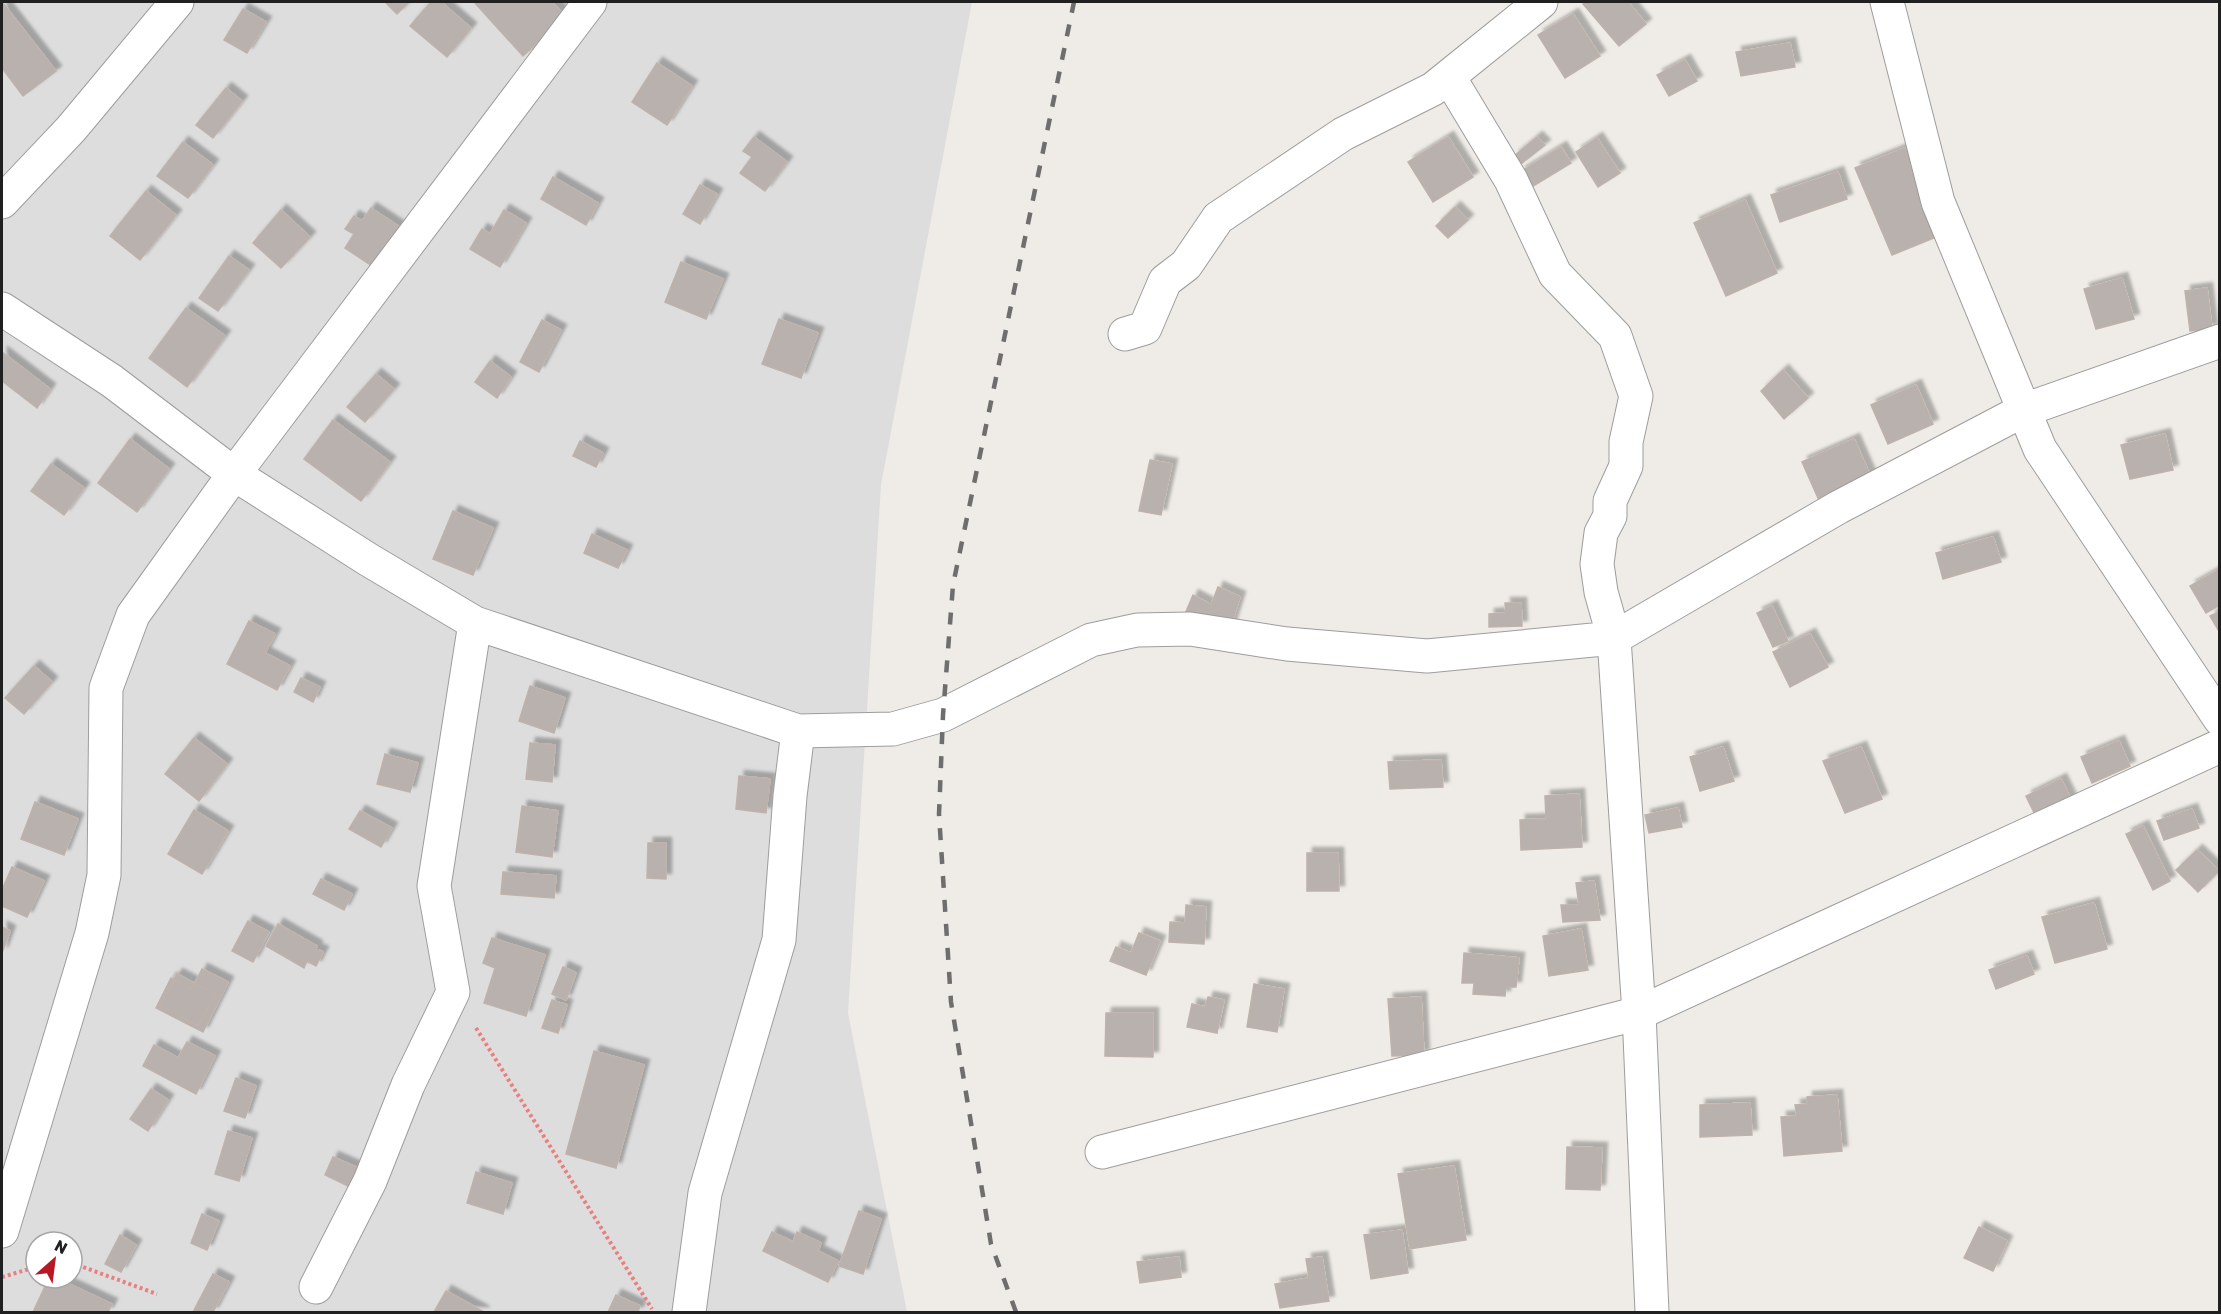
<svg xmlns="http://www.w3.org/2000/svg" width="2221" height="1314" font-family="Rubik,sans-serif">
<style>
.residential{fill:#ddd;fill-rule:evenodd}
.building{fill:#b8b1ad;stroke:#bfb2ab;stroke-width:1.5;filter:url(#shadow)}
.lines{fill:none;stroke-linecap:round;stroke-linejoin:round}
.street-casing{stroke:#9d9d9d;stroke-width:35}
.path{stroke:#e97f7e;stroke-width:4;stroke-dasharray:3 3;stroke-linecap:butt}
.street{stroke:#fff;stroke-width:33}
.rail{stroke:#6e6e6e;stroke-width:4.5;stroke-dasharray:12 12;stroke-linecap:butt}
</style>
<defs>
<filter id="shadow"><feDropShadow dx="5.5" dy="-5.5" stdDeviation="1.5" flood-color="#0004"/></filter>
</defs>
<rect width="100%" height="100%" fill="#efece7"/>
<path class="residential" d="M2,2H972L881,485L848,1013L907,1312H2ZM36,1242H72V1278H36Z"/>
<path class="building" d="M2,2L56,71L23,96L2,68Z
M385,2H409L397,14Z
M431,2H441L471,28L447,57L410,26Z
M474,2H552L566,17L523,56Z
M1587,2H1628L1646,24L1619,46L1583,4Z
M243,9L266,22L247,53L224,40Z
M1573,14L1600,56L1565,78L1538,35Z
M1790,43L1795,67L1741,76L1736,52Z
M1685,60L1697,81L1669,96L1657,75Z
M657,63L692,86L667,125L632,102Z
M226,88L242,101L213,138L196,125Z
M754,137L787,162L765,191L740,173L752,157L743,151Z
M1448,137L1473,177L1433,202L1408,162Z
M1537,137L1545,145L1521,164L1514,156Z
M1597,138L1620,173L1598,187L1576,152Z
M183,142L213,165L188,198L157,176Z
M1561,147L1571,163L1530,188L1520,172Z
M1905,148L1941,235L1892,255L1855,168Z
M1838,172L1847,199L1780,222L1771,195Z
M553,177L598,203L586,225L541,199Z
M700,185L717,194L700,224L683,214Z
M146,191L176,215L140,260L110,236Z
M1745,200L1777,273L1726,296L1694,223Z
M1455,207L1468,220L1448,238L1436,226Z
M371,208L404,230L378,270L345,248L354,234L345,229L354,216L362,221Z
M281,210L310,237L281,268L253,243Z
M504,210L526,223L500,267L470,249L482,229L490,234Z
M229,256L249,270L218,311L199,298Z
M681,262L723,279L706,319L665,302Z
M2122,278L2134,319L2096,329L2084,289Z
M2207,288L2212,329L2190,331L2185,291Z
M186,308L225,336L187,387L149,358Z
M779,319L818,333L801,378L762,364Z
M542,320L561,330L539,372L520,362Z
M2,352L50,389L37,408L2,381Z
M490,361L511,377L497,398L475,382Z
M1783,370L1808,398L1784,419L1761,391Z
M376,374L394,389L365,422L347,407Z
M1916,385L1933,424L1888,444L1871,405Z
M333,420L390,462L361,501L304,459Z
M2165,434L2173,470L2130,479L2121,445Z
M130,439L169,469L137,512L98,483Z
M1854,439L1873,482L1821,505L1802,462Z
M580,441L603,453L596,467L573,456Z
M1150,460L1172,464L1161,515L1139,511Z
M51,464L84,488L64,515L31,491Z
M453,511L493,528L473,575L433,559Z
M592,534L627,550L618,568L584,553Z
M1993,537L2001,562L1943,579L1936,553Z
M2220,569V605L2206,613L2190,586Z
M1218,587L1240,597L1228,635L1185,614L1193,595L1211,605Z
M1505,603H1521L1522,626L1489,627V614L1506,613Z
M1772,606L1788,641L1773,647L1757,613Z
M2220,611V633L2210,616Z
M249,621L275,634L265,653L290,666L277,690L227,664Z
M1810,634L1828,667L1790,687L1773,652Z
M34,666L52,682L24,714L5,698Z
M301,678L320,687L313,702L294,692Z
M530,686L565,698L554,733L519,721Z
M194,738L227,764L199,801L165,774Z
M2119,741L2130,766L2092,783L2081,757Z
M530,743L555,745L552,782L526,779Z
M1723,747L1734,781L1700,791L1690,757Z
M1861,747L1882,799L1845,813L1823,761Z
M385,754L418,763L410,792L377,784Z
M1441,760L1443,787L1390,789L1388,762Z
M739,776L770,779L766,813L736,809Z
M2061,779L2072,802L2037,819L2026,796Z
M1579,794L1582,847L1521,850L1520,820L1546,819L1545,796Z
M35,802L78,819L64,855L21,839Z
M522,806L558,811L552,857L516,852Z
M1678,808L1682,827L1649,833L1645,815Z
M2192,809L2199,828L2164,840L2157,821Z
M194,810L228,831L202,874L168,854Z
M360,811L392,828L381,847L349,829Z
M2143,826L2170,881L2153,890L2126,834Z
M648,843H666V879L647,878Z
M2197,850L2219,871L2198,892L2176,870Z
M1307,853H1338L1339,891H1307Z
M12,867L44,881L27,917L2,906V890Z
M503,872L556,876L554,898L501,894Z
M321,879L352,894L344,910L313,894Z
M1594,881L1600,920L1563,922L1561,905H1579L1576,883Z
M2094,903L2107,949L2055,963L2042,917Z
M1186,905L1206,907L1204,944L1169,942L1170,922L1185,923Z
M248,921L269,932L253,962L232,951Z
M278,924L317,946L316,949L323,952L316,966L307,961L304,968L266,946Z
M2,927L10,931L2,953Z
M1581,929L1588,970L1549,976L1543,936Z
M1139,933L1160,941L1146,975L1110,961L1116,947L1131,953Z
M492,938L545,955L526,1016L484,1003L495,968L483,963Z
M1464,953L1519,958L1516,987H1506L1505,996L1473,994L1474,983H1462Z
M2027,956L2034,974L1996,989L1989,970Z
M563,967L576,973L566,1000L552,994Z
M202,969L228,982L203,1032L156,1008L171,978L192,989Z
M177,974L215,994L198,1026L160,1006Z
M1254,984L1284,989L1277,1032L1247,1027Z
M1208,997L1224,1000L1217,1033L1187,1027L1192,1004L1205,1007Z
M1421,997L1424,1055L1392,1056L1388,999Z
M552,1000L567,1005L558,1033L542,1028Z
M1106,1013H1153V1057L1105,1056Z
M187,1042L215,1056L196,1094L143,1066L154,1045L178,1058Z
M594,1051L644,1065L616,1168L566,1154Z
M236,1078L256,1086L245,1118L224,1111Z
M151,1089L168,1100L148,1131L130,1119Z
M1837,1095L1842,1151L1784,1156L1781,1117L1797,1116L1795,1105L1807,1104V1097Z
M1750,1103L1752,1135L1700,1137V1105Z
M228,1131L252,1138L239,1181L215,1174Z
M1567,1147L1602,1148L1600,1190L1566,1189Z
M333,1157L358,1168L350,1187L325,1175Z
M1454,1166L1466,1240L1410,1249L1398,1174Z
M476,1172L512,1183L503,1214L467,1203Z
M859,1211L881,1219L863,1274L839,1266Z
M202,1214L219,1221L207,1250L191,1243Z
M1979,1227L2007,1241L1993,1271L1964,1258Z
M1402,1230L1408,1273L1371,1279L1364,1235Z
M772,1232L793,1242L797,1232L821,1243L818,1251L838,1261L828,1282L763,1251Z
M120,1235L136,1245L121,1272L105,1264Z
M1179,1257L1181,1277L1140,1283L1137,1262Z
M1322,1257L1329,1301L1280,1308L1275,1284L1309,1278L1306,1259Z
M213,1274L229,1282L213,1312H199L194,1310Z
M49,1278H56L112,1304L108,1312H33Z
M446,1291L484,1312H434Z
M616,1295L640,1306L638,1312H608Z"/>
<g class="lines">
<g class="street-casing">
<path id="street" d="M1887,2L1938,202L2040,449L2220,719
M1449,77L1511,180L1555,274L1615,336L1636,396L1626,442V466L1610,501V516L1601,533L1597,564L1601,592L1614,638L1639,1013L1652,1312
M2,202L71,129L177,2
M2,309L112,381L234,474L369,560L475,623L434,886L453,992L408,1085L370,1181L316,1287
M1125,334L1145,328L1165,281L1186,265L1218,218L1343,134L1433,89L1541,2
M475,623L798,731L790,796L779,940L705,1193L689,1312
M798,731L893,729L943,715L1091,640L1137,630L1190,629L1287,644L1427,656L1614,638L1839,507L2024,410L2220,341
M1102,1152L1639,1013L2220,746
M2,1231L92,933L104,875L106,688L133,615L234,474L590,2"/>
</g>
<path class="path" d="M476,1028L652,1309
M72,1263L157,1294
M2,1277L36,1267"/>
<use href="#street" class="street"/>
<path class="rail" d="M1016,1312L991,1244L951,1002L939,814L943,715L953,585L1074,2"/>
</g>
<rect width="2221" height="1314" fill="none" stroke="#202020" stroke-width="6"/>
<g transform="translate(54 1260) rotate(28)"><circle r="28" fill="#ffffff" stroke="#a6a6a6" stroke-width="1.5"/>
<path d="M0-4.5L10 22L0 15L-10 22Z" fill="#b71826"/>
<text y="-9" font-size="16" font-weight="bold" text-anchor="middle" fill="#202020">N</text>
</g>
</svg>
